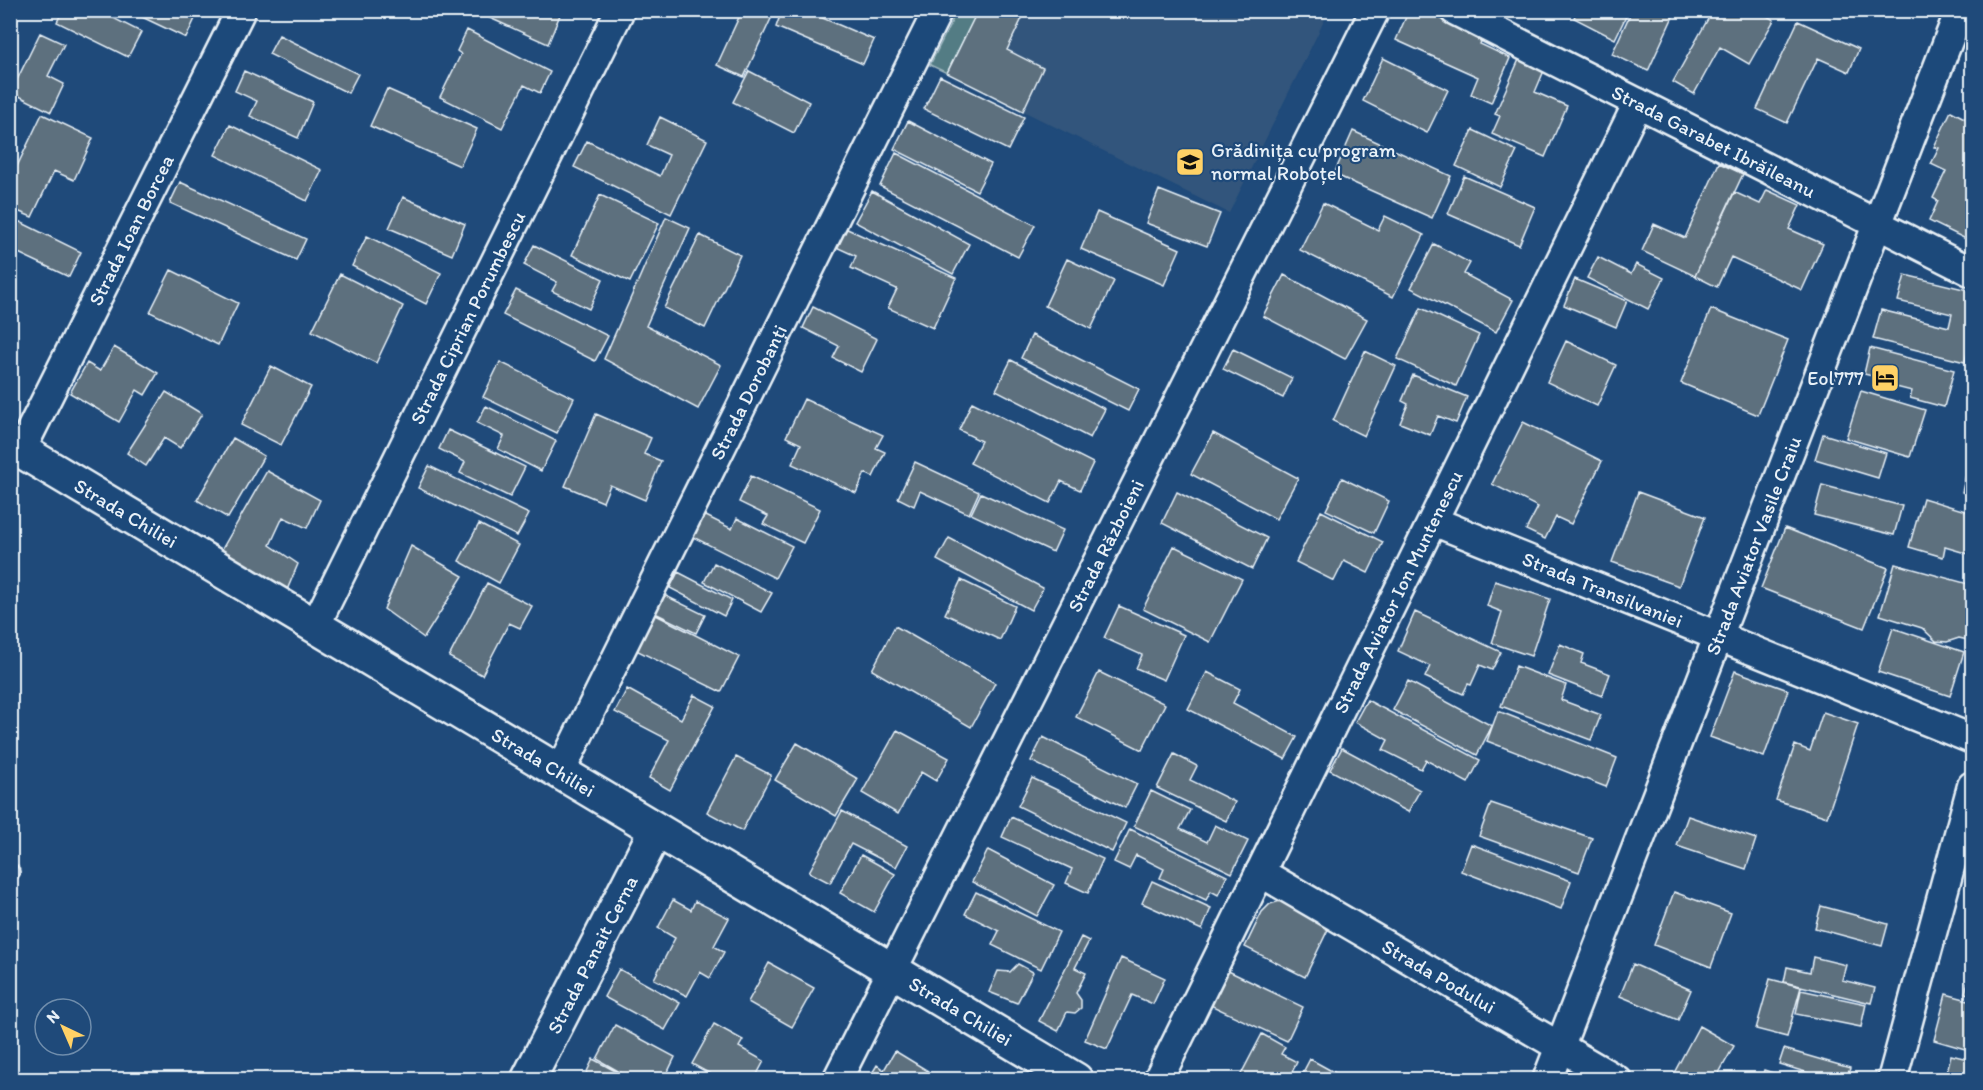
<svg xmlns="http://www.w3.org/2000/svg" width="1983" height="1090" font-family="Itim,sans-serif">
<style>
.built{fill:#32557b}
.green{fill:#527c84;stroke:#9db6be;stroke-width:1.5}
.building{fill:#5d707e;stroke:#e8f1f8;stroke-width:1.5}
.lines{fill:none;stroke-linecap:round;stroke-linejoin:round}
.service-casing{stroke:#e8f1f8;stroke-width:20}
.minor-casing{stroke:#e8f1f8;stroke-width:33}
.tertiary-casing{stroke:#e8f1f8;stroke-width:38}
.service{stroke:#1f4a7a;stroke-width:15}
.minor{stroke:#1f4a7a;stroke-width:28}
.tertiary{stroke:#1f4a7a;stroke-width:33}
.labels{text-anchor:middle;stroke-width:4.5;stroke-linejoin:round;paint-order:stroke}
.street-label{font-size:20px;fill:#e8f1f8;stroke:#1f4a7a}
.poi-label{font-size:20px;fill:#e8f1f8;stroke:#1f4a7a;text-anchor:start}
</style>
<rect width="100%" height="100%" fill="#1f4a7a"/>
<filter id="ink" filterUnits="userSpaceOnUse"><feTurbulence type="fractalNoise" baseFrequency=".0167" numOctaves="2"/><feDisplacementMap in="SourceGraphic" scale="12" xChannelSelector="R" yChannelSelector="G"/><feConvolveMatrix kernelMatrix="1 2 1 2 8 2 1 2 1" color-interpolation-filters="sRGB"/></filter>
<g filter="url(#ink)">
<path class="built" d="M957,11H1329L1229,213L930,65Z"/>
<path class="green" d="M957,11H978L947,73L930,65Z"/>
<path class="building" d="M63,10H114L111,17L141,32L128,57L57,22Z
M142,10H199L186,38L140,16Z
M472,10H562L548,44Z
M725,10H775L744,77L717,65L739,17Z
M782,10H804L874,40L863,64L776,27Z
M978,10H1026L1007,50L1043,68L1023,111L947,73Z
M1409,10H1435L1485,33L1480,44L1510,58L1491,103L1471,94L1478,77L1396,40Z
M1577,10H1629L1615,39L1574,18Z
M1632,10H1676L1648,71L1612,54Z
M1713,10H1757L1774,20L1749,64L1720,47L1694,94L1673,82Z
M1798,21L1859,49L1849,72L1818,58L1787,123L1757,109Z
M467,30L550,72L540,93L524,85L502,128L440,97L461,54L457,51Z
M40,33L64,44L48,76L64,84L51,112L11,92Z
M279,35L358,74L348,93L269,54Z
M1521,55L1546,66L1535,92L1567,106L1545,157L1492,134L1500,116L1495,114Z
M1383,58L1448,90L1427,133L1363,101Z
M244,71L313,102L298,138L250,116L257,101L235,91Z
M749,71L809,102L794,133L733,102Z
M940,76L1024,117L1008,150L924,109Z
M387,89L477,129L460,166L370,126Z
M1951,111L1972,122V242L1929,221L1938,201L1933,198L1946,171L1931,164L1939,148L1934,147Z
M42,114L93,138L74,180L54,171L32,217L10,208V181Z
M660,117L707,140L671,214L574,167L587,141L660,176L669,155L647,145Z
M908,121L991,164L977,191L894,149Z
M230,125L322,170L307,201L215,155Z
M1473,130L1517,151L1500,187L1456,166Z
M1353,131L1451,176L1432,218L1334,174Z
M896,153L1035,225L1018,257L880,186Z
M1719,163L1743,174L1695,276L1642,251L1654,224L1685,238Z
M1464,176L1535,207L1519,245L1448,214Z
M180,182L306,239L296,260L170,203Z
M1159,190L1220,214L1207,246L1146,223Z
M1767,190L1800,205L1789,229L1823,244L1802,290L1731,257L1717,287L1695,276L1734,192L1760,204Z
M872,191L969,244L953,274L855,222Z
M600,195L659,223L630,282L572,255Z
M403,197L465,224L452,255L389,228Z
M1323,203L1378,230L1385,216L1424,235L1393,297L1300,250Z
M1097,212L1180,249L1164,285L1081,249Z
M10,217L81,252L69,277L10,249Z
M666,217L690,228L646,326L721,365L698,409L604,359Z
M845,228L956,278L933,328L888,308L897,289L851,268L856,256L836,247Z
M700,235L740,255L705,328L664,308Z
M367,236L441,273L426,304L352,266Z
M1434,244L1470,263L1464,274L1513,300L1496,332L1411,288Z
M534,245L603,279L589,309L552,291L557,282L524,265Z
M1598,257L1631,274L1636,264L1664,278L1648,309L1587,278Z
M1067,259L1114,281L1091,329L1045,306Z
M171,270L238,303L218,345L150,312Z
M340,274L403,306L376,363L312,331Z
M1284,275L1367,319L1345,359L1263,316Z
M1905,275L1972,291V330L1965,362L1873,339L1881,310L1949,327L1952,314L1898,301Z
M1575,279L1627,301L1616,327L1564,305Z
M516,290L608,336L595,361L503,315Z
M813,307L877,339L861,372L833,358L839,346L803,328Z
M1421,308L1479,335L1456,386L1397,359Z
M1711,309L1788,340L1758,415L1681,383Z
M1032,335L1139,389L1128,411L1021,358Z
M1566,341L1616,365L1597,406L1547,382Z
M114,347L158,373L145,395L137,390L119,422L70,393L87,363L100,371Z
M1870,348L1954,370L1944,407L1910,398L1912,391L1888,385L1889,380L1864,374Z
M1233,349L1292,378L1283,398L1223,369Z
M1365,351L1396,366L1364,436L1333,421Z
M1011,360L1105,409L1090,438L996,390Z
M500,362L574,398L557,433L483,397Z
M271,366L311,387L281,445L241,425Z
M1413,375L1467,397L1456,423L1438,416L1430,435L1400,423L1408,404L1402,401Z
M1861,391L1925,410L1910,457L1846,438Z
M166,392L202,414L180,448L164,438L146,466L127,453Z
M804,399L883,435L876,448L885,452L873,477L865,473L856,493L792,464L801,444L786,437Z
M972,402L1093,463L1080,490L1061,481L1050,503L970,463L981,441L959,430Z
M486,406L556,441L541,471L498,449L504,436L477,423Z
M596,414L651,438L644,454L661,461L645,500L610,485L603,502L565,486Z
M1523,422L1602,461L1571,524L1556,517L1545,539L1526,530L1538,507L1492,484Z
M448,430L525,467L510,497L460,473L465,462L439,449Z
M1213,433L1298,478L1276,519L1191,474Z
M1823,434L1886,453L1878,478L1815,459Z
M233,438L264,456L228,518L197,500Z
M1972,448V495L1962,492Z
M915,462L979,492L969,514L920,491L914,506L898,498Z
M429,466L529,514L517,536L418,488Z
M267,471L320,500L307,528L283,517L270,545L298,564L287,590L221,551Z
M751,476L820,509L803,543L763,524L768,516L739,502Z
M1342,478L1389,501L1374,533L1326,510Z
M1822,485L1902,506L1894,535L1814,515Z
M1177,492L1267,538L1252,569L1162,523Z
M1638,492L1705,517L1679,586L1612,562Z
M981,493L1063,530L1053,552L971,514Z
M1923,498L1972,513V555L1945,547L1943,557L1909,547Z
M1321,511L1383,542L1368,573L1344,561L1334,581L1296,562Z
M700,513L732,529L737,518L792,546L775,578L689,535Z
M479,524L519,545L499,583L459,561Z
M1785,528L1888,568L1864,628L1761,588Z
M949,538L1043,588L1031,610L937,560Z
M411,546L463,576L424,638L384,609Z
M1174,546L1242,579L1210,642L1143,609Z
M714,563L772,593L761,612L704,582Z
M1895,564L1972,585V624L1968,640L1959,638L1947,642L1936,641L1922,628L1880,615Z
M678,572L732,600L724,616L670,588Z
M961,580L1015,606L1000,640L945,614Z
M1495,581L1550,599L1531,656L1492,643L1502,612L1487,606Z
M487,583L532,606L520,628L509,623L482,675L449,657Z
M664,595L705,615L696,633L655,613Z
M1119,606L1184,635L1164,680L1136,668L1142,655L1104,638Z
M1415,612L1501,652L1492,670L1480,665L1471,685L1468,684L1463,694L1425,677L1430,666L1398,651Z
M652,613L739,657L721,692L634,649Z
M895,626L995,683L971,727L872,670Z
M1893,628L1964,652L1950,696L1878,672Z
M1560,644L1584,654L1581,663L1610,674L1602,696L1548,675Z
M1516,666L1566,685L1561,700L1601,715L1591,740L1501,706Z
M1735,671L1788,690L1764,757L1710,737Z
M1099,672L1165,704L1142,750L1076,717Z
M1207,672L1240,689L1233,703L1297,737L1285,759L1188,709Z
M1408,681L1492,726L1477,755L1393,710Z
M627,689L681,719L694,695L715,706L670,790L649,778L669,740L615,712Z
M1367,700L1480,760L1468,783L1426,760L1421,769L1383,750L1388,740L1355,722Z
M1498,711L1617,758L1606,787L1487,741Z
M1823,712L1858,724L1827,817L1776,800L1795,745L1810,751Z
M897,730L949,758L936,781L921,772L898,814L862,793Z
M1043,737L1137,784L1125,808L1031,761Z
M797,743L858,779L836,816L775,780Z
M1342,748L1420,790L1408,812L1330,770Z
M1174,754L1197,766L1190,780L1235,802L1226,821L1157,788Z
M736,757L771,775L742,831L707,812Z
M1032,778L1126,823L1112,852L1018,806Z
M1151,791L1190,810L1180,829L1207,842L1215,825L1248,841L1232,873L1134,826Z
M1491,803L1592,838L1579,872L1479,836Z
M842,811L907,846L896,867L851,844L830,883L809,872Z
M1688,816L1756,839L1746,869L1677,846Z
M1011,817L1103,859L1088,893L1066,883L1072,869L1002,837Z
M1130,829L1227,876L1218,895L1211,891L1206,900L1160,878L1164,869L1136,855L1129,869L1114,862Z
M1471,844L1571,881L1561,909L1461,871Z
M988,850L1054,885L1037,916L972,882Z
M861,855L895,874L874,912L840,893Z
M1152,881L1211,908L1202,930L1142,903Z
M976,892L1059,932L1041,969L992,945L999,931L965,914Z
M1674,892L1731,913L1711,967L1654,945Z
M1287,899L1332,921L1305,977L1245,947L1262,912L1270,904Z
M1972,899V923L1966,922Z
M673,900L691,910L695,901L729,918L714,946L724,952L710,978L700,972L687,996L654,979L675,938L658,928Z
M1821,906L1888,924L1882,946L1815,928Z
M1081,937L1089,941L1075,968L1086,973L1076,993L1081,1000V1008L1075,1013L1067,1012L1058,1031L1039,1021Z
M1813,957L1846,965L1842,980L1875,988L1871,1003L1784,982L1787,967L1810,972Z
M1121,958L1165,978L1153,1004L1132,995L1107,1049L1085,1040Z
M769,963L814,988L792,1027L748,1002Z
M1018,964L1033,972L1017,1003L989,992L998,971L1010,972Z
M1633,964L1691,990L1678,1020L1620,996Z
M1972,965V995L1965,993Z
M1220,967L1303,1007L1287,1041L1204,1002Z
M619,969L680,1003L665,1030L604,997Z
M1770,979L1801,987L1787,1037L1756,1029Z
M1801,990L1866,1004L1861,1027L1796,1014Z
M1946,994L1972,1001V1051L1934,1040Z
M714,1024L743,1040L739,1047L764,1061L754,1080H721L692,1064Z
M615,1025L675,1057L664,1080H634L597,1059Z
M1699,1026L1734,1046L1715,1080H1686L1674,1073Z
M1262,1034L1285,1047L1281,1054L1297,1062L1288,1080H1238Z
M1784,1049L1850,1068L1847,1080H1831L1779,1064Z
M895,1051L928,1071L923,1080H868L877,1065L884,1070Z
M1951,1055L1972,1060V1080H1945Z
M593,1059L632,1080H583Z
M1310,1059L1348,1080H1299Z
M1764,1070L1795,1080H1761Z"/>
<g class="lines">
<g class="service-casing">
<path id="service" d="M10,872H11"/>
</g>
<g class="minor-casing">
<g id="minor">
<path id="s1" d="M1454,10L1972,272"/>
<path id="s2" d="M21,450L241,10"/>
<path id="s3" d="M1433,521L1972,739"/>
<path id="s4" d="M315,626L620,10"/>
<path id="s5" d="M560,772L938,10"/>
<path id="s6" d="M1260,872L1617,1080"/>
<path id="s7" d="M837,1080L1375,10"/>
<path id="s8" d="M1158,1080L1638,103"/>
<path id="s9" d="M1547,1080L1960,10"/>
<path d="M1892,1080L1972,786"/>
</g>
</g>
<g class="tertiary-casing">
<g id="tertiary">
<path id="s10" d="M10,444L1076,1080"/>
<path id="s11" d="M528,1080L656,830"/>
</g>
</g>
<use href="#service" class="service"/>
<use href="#minor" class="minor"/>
<use href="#tertiary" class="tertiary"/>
</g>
</g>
<defs>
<g id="school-square" transform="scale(1.5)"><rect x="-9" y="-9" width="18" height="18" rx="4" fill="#ffd166" stroke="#1f4a7a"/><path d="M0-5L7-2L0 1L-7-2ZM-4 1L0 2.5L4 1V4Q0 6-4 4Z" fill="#111"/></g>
<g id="hotel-square" transform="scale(1.5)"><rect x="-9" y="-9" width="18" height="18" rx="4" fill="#ffd166" stroke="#1f4a7a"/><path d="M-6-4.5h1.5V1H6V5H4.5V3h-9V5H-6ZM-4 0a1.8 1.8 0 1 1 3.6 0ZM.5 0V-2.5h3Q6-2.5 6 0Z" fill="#111"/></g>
</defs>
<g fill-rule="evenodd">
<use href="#school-square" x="1190" y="162"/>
<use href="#hotel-square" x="1885" y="378"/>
</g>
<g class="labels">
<g class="street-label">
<text dy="7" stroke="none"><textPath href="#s1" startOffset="291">Strada Garabet Ibrăileanu</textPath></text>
<text dy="7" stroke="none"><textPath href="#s2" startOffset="246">Strada Ioan Borcea</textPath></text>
<text dy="7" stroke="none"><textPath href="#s4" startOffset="344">Strada Ciprian Porumbescu</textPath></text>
<text dy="7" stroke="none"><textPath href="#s5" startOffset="424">Strada Dorobanți</textPath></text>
<text dy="7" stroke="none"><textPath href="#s10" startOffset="135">Strada Chiliei</textPath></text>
<text dy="7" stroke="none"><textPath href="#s7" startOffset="598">Strada Războieni</textPath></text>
<text dy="7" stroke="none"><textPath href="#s9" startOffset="573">Strada Aviator Vasile Craiu</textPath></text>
<text dy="7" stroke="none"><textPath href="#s3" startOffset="183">Strada Transilvaniei</textPath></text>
<text dy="7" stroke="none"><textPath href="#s8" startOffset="544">Strada Aviator Ion Muntenescu</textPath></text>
<text dy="7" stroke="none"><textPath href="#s10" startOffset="621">Strada Chiliei</textPath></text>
<text dy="7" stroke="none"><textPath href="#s11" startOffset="141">Strada Panait Cerna</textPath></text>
<text dy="7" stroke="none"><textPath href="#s6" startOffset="207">Strada Podului</textPath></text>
<text dy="7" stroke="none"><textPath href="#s10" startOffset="1107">Strada Chiliei</textPath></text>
</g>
<g class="poi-label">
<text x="1211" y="157">Grădinița cu program<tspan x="1211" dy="23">normal Roboțel</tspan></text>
<text x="1864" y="385" text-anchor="end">Eol777</text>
</g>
</g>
<rect width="1983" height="1090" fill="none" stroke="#1f4a7a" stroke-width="36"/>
<rect x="18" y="18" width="1947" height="1054" fill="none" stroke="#e8f1f8" stroke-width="2" filter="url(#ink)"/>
<g transform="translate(63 1027) rotate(316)"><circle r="28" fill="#1f4a7a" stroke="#6f8dac" stroke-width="1.5"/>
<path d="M0-4.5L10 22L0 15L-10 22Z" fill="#ffd166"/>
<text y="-9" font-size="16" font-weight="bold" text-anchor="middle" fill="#e8f1f8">N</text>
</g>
</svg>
